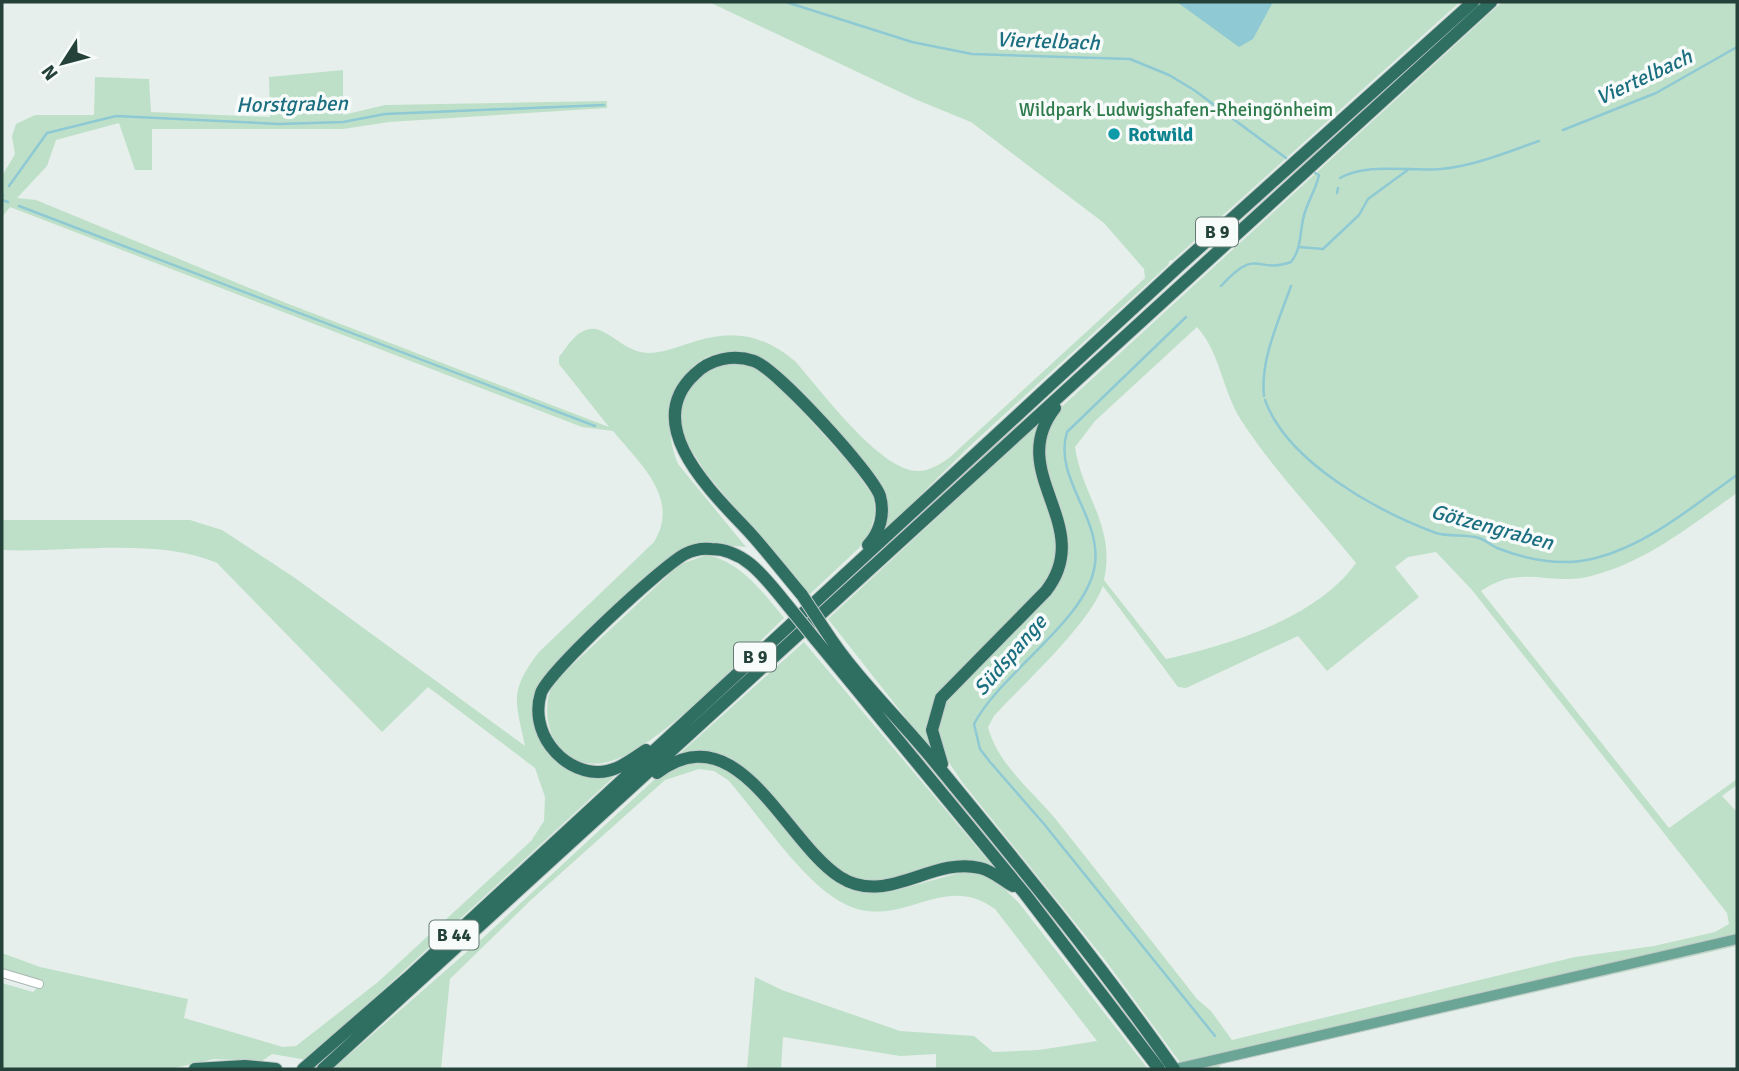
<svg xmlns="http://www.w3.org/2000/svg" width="1739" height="1071" font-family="Signika,sans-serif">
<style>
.green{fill:#bfe0c8;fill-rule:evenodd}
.water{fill:#8ec9d4}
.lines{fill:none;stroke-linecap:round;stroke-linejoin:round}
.stream{stroke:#8ec9d4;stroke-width:2.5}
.minor-casing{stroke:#a8b8b2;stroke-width:10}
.major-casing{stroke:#c2cac8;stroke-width:12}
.highway-casing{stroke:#c2cac8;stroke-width:14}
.minor{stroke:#fff;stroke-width:8}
.major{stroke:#6aa596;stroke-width:10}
.highway{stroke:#2f6f62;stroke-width:12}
.highway-bridge-casing{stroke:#c2cac8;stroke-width:14;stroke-linecap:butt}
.highway-bridge{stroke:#2f6f62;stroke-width:12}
.culture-dot{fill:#0f9aa8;stroke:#f7fbf9;stroke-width:2.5}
.labels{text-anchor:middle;stroke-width:7;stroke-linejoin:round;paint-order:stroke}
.shield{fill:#f7fbf9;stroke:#637a73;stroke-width:2}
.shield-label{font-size:18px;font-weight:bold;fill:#24423a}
.park-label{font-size:19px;fill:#2d7a4b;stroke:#f7fbf9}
.culture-label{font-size:19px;font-weight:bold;fill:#0d838f;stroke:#f7fbf9;text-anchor:start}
.water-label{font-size:21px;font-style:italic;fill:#1c6f80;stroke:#f7fbf9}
</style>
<rect width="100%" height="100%" fill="#e6efeb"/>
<path class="green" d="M709,2H1460L1172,261L1170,260L1168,265L970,446L884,531L886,508L781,371C709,316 647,388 678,464L746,547L705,544L679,553L536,698L560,762L618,773L307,1060L272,1054L262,1061L214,1059L170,1069H2V983L33,992L37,988L2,968V953L40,967L188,999L184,1018L283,1047L296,1046L378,982L531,841L544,821L545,797L535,768L428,687L382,732L217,563C157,537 68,553 2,550V520H190L222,530L295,578L525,746C516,702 508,692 539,652L654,542C681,498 639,463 613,431L582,427L10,207L2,217V176L15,154L12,136L16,124L35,115H94L95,77L149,79L151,112L270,117L269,77L343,70V115L385,105L607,101V108L389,122L343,129H152V170H135L119,123L56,140L47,166L17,198L36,200L286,303L609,427L559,364V357C567,347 576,331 590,329C607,326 623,352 648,353C662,353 677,347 690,343C731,329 761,333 795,361C820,389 882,474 920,471C931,470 940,464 949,458L1145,278L1144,269L1104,223L971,122L917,100Z
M1502,2H1737V493C1691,525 1647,562 1591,576C1549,587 1522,563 1481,591L1669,828L1737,779V785L1722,796L1737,812V946L1219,1065L1221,1069H1185L1105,960L962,782L942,752L937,735L945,700L1050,595L1066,563L1068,537L1042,448L1057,411ZM1197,327C1221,354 1222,390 1241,420C1274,471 1318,516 1356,563C1317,618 1229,645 1166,659L1104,580C1116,526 1082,496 1075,447L1095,421ZM1436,552L1472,590L1727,913L1729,924L1715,932L1654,946L1575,957L1232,1040L1211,1011L1197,999C1149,938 1102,877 1054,817C1031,790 997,763 988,727L994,716C1025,682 1087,627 1103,586L1178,687L1186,688L1298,636L1327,671L1419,597L1395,567L1408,557Z
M747,363L773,379L850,464L874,497L875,514L869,534L859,548L809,595L706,473L682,435V402L697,376L717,365Z
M1040,422L1034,460L1054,521L1059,550L1048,581L936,701L929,721L931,750L828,619Z
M706,555C739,560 764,593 784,618C745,655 658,750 608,762C559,773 535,722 553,683L679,565Z
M804,642L997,871L986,866L863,882C820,865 791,820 761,787C750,774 737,759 720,754C705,750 692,753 677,756Z
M714,762L745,782L802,846L873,893L901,889L966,871L993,878L1019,903L1148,1069H936V1054L900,1056L783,1037L781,1069H747L755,977L782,990L900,1031L974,1036L993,1052L1039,1050L1097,1041L995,909C941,869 899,935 841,902C801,880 759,815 728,780L714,771L699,769L665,780L532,899L450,979L441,1069L334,1068L485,936L657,777L676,765Z"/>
<path class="water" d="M1177,2H1273L1253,39L1239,47Z"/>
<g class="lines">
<path class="stream" d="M786,2L912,42L972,54L1130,59L1169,75L1194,90L1286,158
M1563,130L1656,93L1737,47
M1340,178C1368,162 1409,172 1441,169C1475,166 1507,152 1539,141
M9,186L47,133L116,116L279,124L343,122L385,114L604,105
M1337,193L1338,188
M2,197L3,195
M2,200L8,202
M19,206L595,426
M1299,247L1323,249L1359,215L1368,199L1409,169
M1221,286C1258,245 1256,275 1291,262C1303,247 1299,229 1305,212C1309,199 1316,189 1319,175L1315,173
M1186,317L1067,432C1053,478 1101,516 1095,564C1088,620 1001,672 974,724L980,749L990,762L1044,824L1215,1036
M1264,396C1260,360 1279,320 1291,286
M1265,400C1287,462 1377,511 1436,533C1450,537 1465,534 1479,538C1485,540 1491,545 1497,548C1528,560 1563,567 1596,558C1649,544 1693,506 1737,475"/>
<g class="minor-casing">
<path id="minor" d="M2,973L39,984"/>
</g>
<g class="major-casing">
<path id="major" d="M1175,1069L1737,939"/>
</g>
<g class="highway-casing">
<path id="highway" d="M802,595C785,575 769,554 751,534C716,496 638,426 695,374C710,359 733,354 754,361C777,369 872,473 880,496C885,514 880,532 868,545
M825,630C856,678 897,716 933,760C1016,861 1099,962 1174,1069
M815,639L1025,894L1159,1069
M646,750C631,760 616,772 598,772C559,771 529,730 541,693C548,672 662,566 685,554C693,550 703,548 711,549C747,549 768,582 789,607
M942,764L932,730L941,698L1046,591C1097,525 1004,473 1055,408
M657,773C739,712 783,840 840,877C887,907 932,856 980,868C993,871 1002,880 1013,886
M195,1069L245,1066L276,1069
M303,1069L412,974L1179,266L1473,2
M323,1069L1491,2"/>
</g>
<use href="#minor" class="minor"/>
<use href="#major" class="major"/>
<use href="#highway" class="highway"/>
<g class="highway-bridge-casing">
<path id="highway-bridge" d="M802,595L825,630
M789,607L815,639"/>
</g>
<use href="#highway-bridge" class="highway-bridge"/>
</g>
<circle class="culture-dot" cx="1114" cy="134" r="7"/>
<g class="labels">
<g class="shield">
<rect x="1196" y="217.5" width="42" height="29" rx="5"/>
<rect x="734" y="642.5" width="42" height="29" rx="5"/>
<rect x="429.5" y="920.5" width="49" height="29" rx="5"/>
</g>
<g class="shield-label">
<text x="1217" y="238">B 9</text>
<text x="755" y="663">B 9</text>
<text x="454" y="941">B 44</text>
</g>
<g class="park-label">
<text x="1176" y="116">Wildpark Ludwigshafen-Rheingönheim</text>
</g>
<g class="culture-label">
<text x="1128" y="141">Rotwild</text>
</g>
<g class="water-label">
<text transform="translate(1048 41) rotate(2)" y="7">Viertelbach</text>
<text transform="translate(1644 77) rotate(-25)" y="7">Viertelbach</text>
<text transform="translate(292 104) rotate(-1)" y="7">Horstgraben</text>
<text transform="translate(1492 527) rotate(15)" y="7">Götzengraben</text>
<text transform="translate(1010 655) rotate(-49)" y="7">Südspange</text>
</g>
</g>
<rect width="1739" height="1071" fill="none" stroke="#24423a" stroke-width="7"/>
<g transform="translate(63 63) rotate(234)" stroke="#f7fbf9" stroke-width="5" paint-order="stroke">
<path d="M0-5L12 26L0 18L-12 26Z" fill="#24423a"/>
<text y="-10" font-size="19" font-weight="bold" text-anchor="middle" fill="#24423a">N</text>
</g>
</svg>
